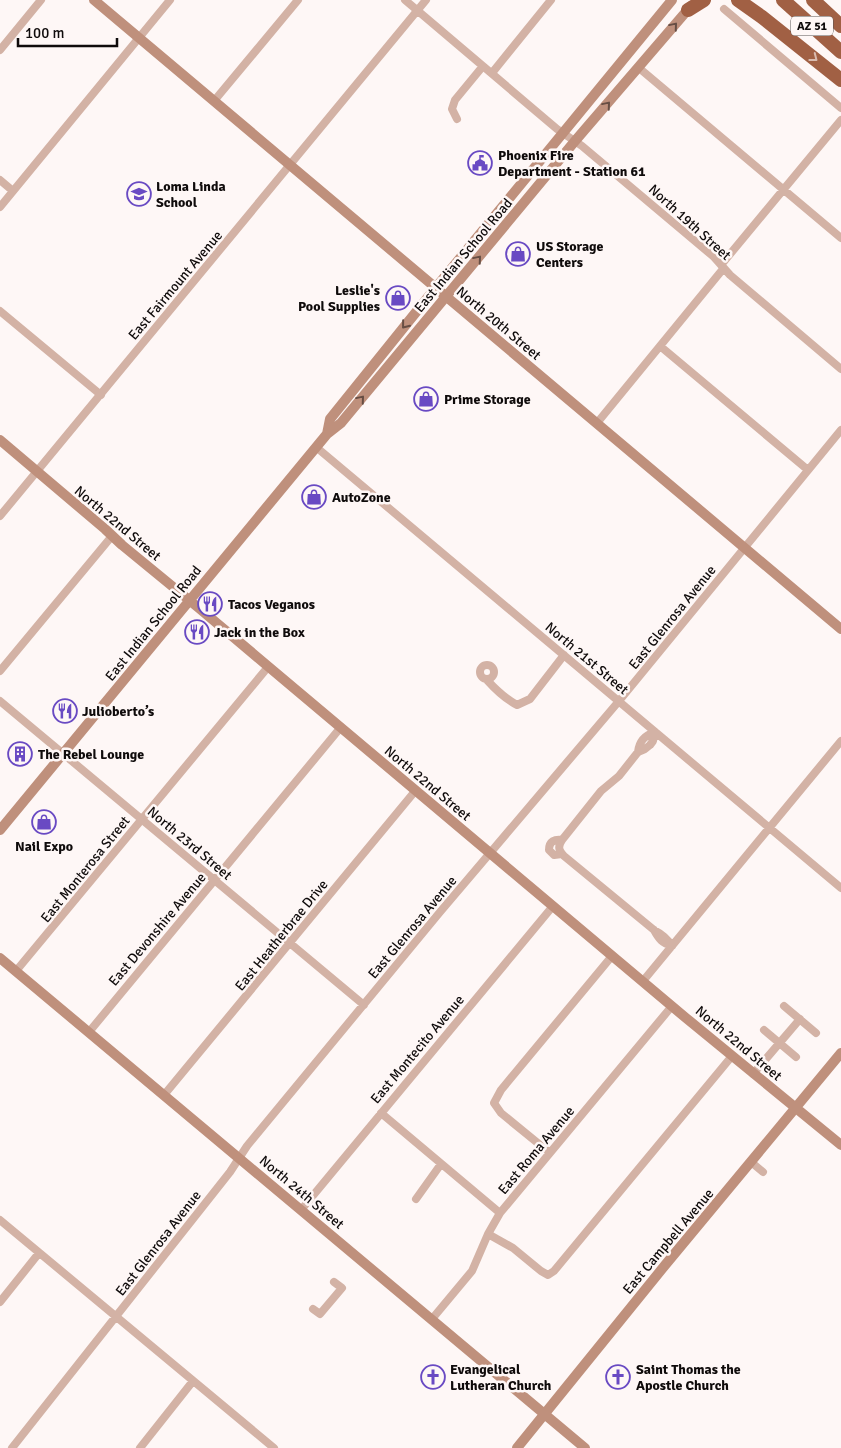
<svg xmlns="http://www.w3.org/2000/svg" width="841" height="1448" font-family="Signika,sans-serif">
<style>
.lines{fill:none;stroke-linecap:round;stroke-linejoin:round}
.street{stroke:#d3b2a5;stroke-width:8}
.secondary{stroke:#bf907c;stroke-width:10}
.highway{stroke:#a16044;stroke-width:14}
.oneway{stroke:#674e44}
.oneway2{stroke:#d9bbaf}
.labels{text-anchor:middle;stroke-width:5;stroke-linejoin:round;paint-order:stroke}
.shield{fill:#fef7f6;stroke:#575252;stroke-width:1}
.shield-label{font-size:12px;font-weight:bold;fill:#0f0b0b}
.poi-label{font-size:14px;font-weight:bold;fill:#0f0b0b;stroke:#fef7f6;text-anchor:start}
.street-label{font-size:14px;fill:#0f0b0b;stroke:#fef7f6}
</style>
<rect width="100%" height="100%" fill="#fef7f6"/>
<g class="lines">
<path class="street" d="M405,0L557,129L582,146L714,257L730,275L841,369
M724,9L841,108
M0,50L41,0
M639,68L841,238
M492,73L551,0
M214,101L298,0
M457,119L452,109L455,100L483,66
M0,180L13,191
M0,207L170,0
M721,265L841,120
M0,311L101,395
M660,346L808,470
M597,423L723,269
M316,447L841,888
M0,516L426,0
M480 672a7 7 0 1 1 14 0a7 7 0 1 1-14 0Z
M0,671L112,536
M487,680C495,689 506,699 517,705L530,699L564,655
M0,701L364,1005
M655,732L653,741L650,745L645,749L638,752L619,776L601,791L562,840C558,846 558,850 564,856L654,930C662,934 667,938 672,946
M638,752C639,742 645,735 655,732
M562,854L554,855L549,850C549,841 555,839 562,840
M654,930C659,939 662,943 672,946
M16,971L268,667
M643,981L841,741
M784,1006L816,1033
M764,1030L796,1057
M89,1032L341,727
M753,1074L800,1019
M164,1095L416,790
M381,1113L500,1213
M550,1153L501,1113L494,1103L501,1090L612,956
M751,1162L763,1172
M416,1199L441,1164
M301,1210L553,906
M0,1220L274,1448
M488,1234L513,1248L541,1271L548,1275L554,1271L732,1056
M0,1302L39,1253
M313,1309L320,1314L342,1288L334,1282
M432,1319L472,1271L488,1234L500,1213L672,1006
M12,1448L230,1172L247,1146L440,912L619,701L841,430
M140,1448L193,1381"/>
<path class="secondary" d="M94,0L841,629
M327,434L330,419L429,296L672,0
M0,440L105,529L122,545L200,609L686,1018L841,1145
M0,830L327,434L341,423L575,141L691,6
M0,958L585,1448
M517,1448L666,1264L841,1053"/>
<path class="highway" d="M738,0L762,17L841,80
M783,0L841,52
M813,0L841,26
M688,10L704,0"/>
</g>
<defs><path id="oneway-chevron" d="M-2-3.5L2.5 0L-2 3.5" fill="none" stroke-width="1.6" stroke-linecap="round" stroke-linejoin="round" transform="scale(1.25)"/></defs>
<g class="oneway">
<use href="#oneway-chevron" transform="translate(674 26) rotate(-50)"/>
<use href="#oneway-chevron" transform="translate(607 105) rotate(-50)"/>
<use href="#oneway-chevron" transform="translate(478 259) rotate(-50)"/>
<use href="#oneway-chevron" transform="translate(405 325) rotate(129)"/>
<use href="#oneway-chevron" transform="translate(361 399) rotate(-50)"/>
</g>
<use class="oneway2" href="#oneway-chevron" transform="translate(814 58) rotate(38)"/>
<defs>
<g id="civic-ring" transform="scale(1.25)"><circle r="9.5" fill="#fef7f6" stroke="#694ac3" stroke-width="1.5"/><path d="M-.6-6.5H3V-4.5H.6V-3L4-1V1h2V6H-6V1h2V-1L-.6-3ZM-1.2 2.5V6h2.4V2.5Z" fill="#694ac3"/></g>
<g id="school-ring" transform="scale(1.25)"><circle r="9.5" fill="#fef7f6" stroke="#694ac3" stroke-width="1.5"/><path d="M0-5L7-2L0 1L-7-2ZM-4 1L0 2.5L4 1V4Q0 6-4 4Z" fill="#694ac3"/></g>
<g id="shop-ring" transform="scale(1.25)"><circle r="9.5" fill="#fef7f6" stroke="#694ac3" stroke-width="1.5"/><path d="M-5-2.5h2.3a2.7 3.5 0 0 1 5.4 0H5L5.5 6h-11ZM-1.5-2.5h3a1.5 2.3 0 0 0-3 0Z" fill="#694ac3"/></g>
<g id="restaurant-ring" transform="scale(1.25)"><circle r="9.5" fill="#fef7f6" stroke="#694ac3" stroke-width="1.5"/><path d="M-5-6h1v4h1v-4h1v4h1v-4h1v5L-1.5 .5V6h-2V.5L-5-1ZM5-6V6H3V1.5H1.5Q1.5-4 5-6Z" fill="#694ac3"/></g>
<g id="building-ring" transform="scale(1.25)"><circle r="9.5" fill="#fef7f6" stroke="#694ac3" stroke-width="1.5"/><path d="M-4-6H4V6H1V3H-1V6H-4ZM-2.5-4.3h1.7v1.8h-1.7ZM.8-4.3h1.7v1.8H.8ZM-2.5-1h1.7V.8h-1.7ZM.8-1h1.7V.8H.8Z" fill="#694ac3"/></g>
<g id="church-ring" transform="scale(1.25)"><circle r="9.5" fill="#fef7f6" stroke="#694ac3" stroke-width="1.5"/><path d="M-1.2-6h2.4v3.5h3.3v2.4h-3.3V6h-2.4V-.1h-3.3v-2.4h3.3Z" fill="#694ac3"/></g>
</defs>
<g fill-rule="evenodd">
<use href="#civic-ring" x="480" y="163"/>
<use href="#school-ring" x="139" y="194"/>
<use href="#shop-ring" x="518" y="254"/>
<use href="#shop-ring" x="398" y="298"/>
<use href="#shop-ring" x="426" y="399"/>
<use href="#shop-ring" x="314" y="497"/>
<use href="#restaurant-ring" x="210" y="604"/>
<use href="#restaurant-ring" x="197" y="632"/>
<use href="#restaurant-ring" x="65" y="711"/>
<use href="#building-ring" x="20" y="754"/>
<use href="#shop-ring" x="44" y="822"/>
<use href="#church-ring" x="433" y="1377"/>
<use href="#church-ring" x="618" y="1377"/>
</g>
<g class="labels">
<rect class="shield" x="791" y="16.5" width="42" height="19" rx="4"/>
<g class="shield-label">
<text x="812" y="30">AZ 51</text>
</g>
<g class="poi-label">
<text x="498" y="160">Phoenix Fire<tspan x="498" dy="16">Department - Station 61</tspan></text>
<text x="156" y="191">Loma Linda<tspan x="156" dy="16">School</tspan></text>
<text x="536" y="251">US Storage<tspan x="536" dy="16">Centers</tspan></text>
<text x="380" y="295" text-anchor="end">Leslie's<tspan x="380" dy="16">Pool Supplies</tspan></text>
<text x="444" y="404">Prime Storage</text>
<text x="332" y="502">AutoZone</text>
<text x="228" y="609">Tacos Veganos</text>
<text x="214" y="637">Jack in the Box</text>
<text x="82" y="716">Julioberto’s</text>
<text x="38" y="759">The Rebel Lounge</text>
<text x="44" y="851" text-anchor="middle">Nail Expo</text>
<text x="450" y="1374">Evangelical<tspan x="450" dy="16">Lutheran Church</tspan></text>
<text x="636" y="1374">Saint Thomas the<tspan x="636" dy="16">Apostle Church</tspan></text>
</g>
<g class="street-label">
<text transform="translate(690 222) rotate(42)" y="5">North 19th Street</text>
<text transform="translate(463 255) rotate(-50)" y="5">East Indian School Road</text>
<text transform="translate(175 285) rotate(-50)" y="5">East Fairmount Avenue</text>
<text transform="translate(499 323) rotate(40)" y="5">North 20th Street</text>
<text transform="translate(118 523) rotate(40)" y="5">North 22nd Street</text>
<text transform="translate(672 617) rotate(-51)" y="5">East Glenrosa Avenue</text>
<text transform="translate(153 623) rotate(-51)" y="5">East Indian School Road</text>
<text transform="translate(587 658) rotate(40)" y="5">North 21st Street</text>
<text transform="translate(428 783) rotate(40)" y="5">North 22nd Street</text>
<text transform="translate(190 843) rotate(40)" y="5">North 23rd Street</text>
<text transform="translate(85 869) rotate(-51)" y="5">East Monterosa Street</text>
<text transform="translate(412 927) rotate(-50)" y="5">East Glenrosa Avenue</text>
<text transform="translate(157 929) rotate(-50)" y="5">East Devonshire Avenue</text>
<text transform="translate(281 935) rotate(-51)" y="5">East Heatherbrae Drive</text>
<text transform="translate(739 1043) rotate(40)" y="5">North 22nd Street</text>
<text transform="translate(417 1049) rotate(-50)" y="5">East Montecito Avenue</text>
<text transform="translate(536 1150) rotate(-50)" y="5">East Roma Avenue</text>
<text transform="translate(302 1192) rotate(40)" y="5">North 24th Street</text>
<text transform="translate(668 1241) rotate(-50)" y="5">East Campbell Avenue</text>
<text transform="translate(158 1243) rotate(-52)" y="5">East Glenrosa Avenue</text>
</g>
</g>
<path d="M18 38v8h99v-8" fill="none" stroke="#0f0b0b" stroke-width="2.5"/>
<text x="25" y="38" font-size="15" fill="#0f0b0b" stroke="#fef7f6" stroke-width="4" paint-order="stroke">100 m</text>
</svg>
